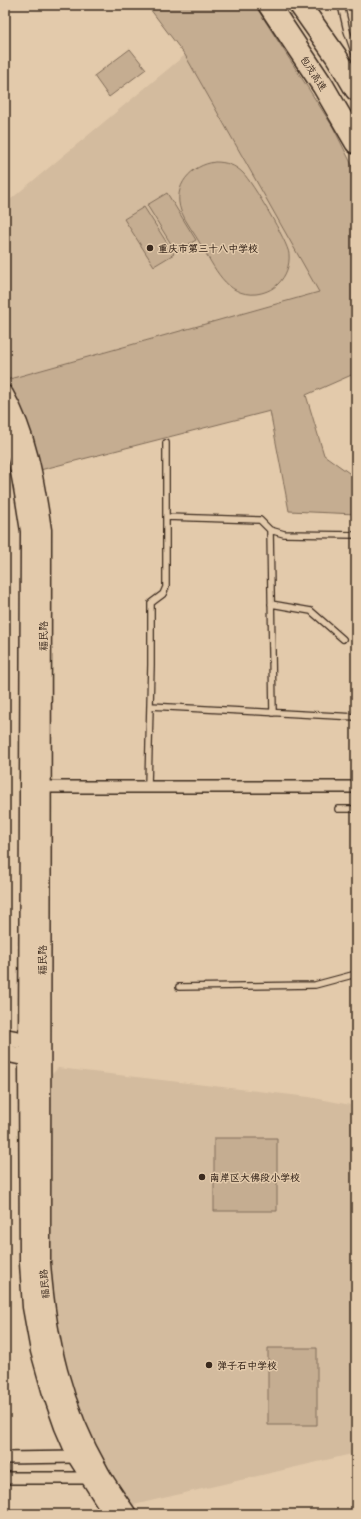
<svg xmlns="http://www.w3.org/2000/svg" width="361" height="1519" font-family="Mali,'LXGW WenKai TC',sans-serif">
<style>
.built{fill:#d3bb9e}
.green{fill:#c5ad91;stroke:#806c58}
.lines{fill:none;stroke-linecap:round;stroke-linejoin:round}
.lane-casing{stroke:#3b2a1e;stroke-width:8}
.street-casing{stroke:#3b2a1e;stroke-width:14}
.secondary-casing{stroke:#3b2a1e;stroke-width:19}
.highway-casing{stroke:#3b2a1e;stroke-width:24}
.lane{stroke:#e3caab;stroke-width:5.5}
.street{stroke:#e3caab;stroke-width:11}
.secondary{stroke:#e3caab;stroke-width:16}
.highway{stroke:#e3caab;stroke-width:21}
.poi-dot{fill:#3b2a1e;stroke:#e3caab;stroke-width:1.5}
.labels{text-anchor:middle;stroke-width:3;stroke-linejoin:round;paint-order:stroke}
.street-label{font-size:10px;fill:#3b2a1e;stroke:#e3caab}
.poi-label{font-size:10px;font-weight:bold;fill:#3b2a1e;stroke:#e3caab;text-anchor:start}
</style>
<rect width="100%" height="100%" fill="#e3caab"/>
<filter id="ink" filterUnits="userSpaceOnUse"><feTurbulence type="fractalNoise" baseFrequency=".025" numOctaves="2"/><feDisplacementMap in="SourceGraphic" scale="8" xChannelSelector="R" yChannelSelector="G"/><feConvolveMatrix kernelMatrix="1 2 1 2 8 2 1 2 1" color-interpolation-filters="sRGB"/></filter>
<g filter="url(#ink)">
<path class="built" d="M185,55L320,292L6,380L5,204Z
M58,1068L309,1097L356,1106V1453L129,1506L107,1474L67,1384L50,1302L48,1078Z"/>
<path class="green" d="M147,5H255L333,127L356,173V373L306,395L324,455L356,478V514L289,511L270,411L40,470L31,432L20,405L6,380L319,292L185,55Z
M352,5H356V41Z
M130,49L146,69L109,97L94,76Z
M215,162C226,162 235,165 243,173C252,182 288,242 289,254C290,265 286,276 278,284C272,290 264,293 256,294C226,297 214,266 201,245C195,234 186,223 181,211C172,186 191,165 215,162Z
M167,193L196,240L176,252L147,205Z
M144,207L174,254L154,266L124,219Z
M214,1138H277V1211H214Z
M268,1348H317V1425H268Z"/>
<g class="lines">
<g class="lane-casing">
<path id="lane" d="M341,5L347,31L356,57
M166,517L260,520L270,530L284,534L356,535
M270,530L273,713
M271,604L311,611L343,639
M150,706L356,717
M148,786L151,665V603L163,594L166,587V443
M338,809H356
M179,987L315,985L356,974"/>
</g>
<g class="street-casing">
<path id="street" d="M37,787H356
M5,1458L76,1457
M5,1478H88"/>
</g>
<g class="secondary-casing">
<path id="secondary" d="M5,394C29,435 36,483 43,530L42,1263C48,1341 62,1404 101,1473C109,1487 119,1501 128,1514
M5,425C19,458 23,495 29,531L27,1058L28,1263L31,1307L39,1351L50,1390L63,1427L76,1457L112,1514
M5,1037L36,1043
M5,1053L37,1060"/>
</g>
<g class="highway-casing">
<path id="highway" d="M269,5L323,86L356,143
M300,5L336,56L356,90"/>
</g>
<use href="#lane" class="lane"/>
<use href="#street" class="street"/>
<use href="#secondary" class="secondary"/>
<use href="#highway" class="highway"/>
</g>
</g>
<g class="poi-dot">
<circle cx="150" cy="248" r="4"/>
<circle cx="202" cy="1177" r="4"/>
<circle cx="209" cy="1365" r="4"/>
</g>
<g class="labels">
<g class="street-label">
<text transform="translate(314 73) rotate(57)" y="4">包茂高速</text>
<text transform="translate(43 636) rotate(-90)" y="4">福民路</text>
<text transform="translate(42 960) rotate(-90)" y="4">福民路</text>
<text transform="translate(44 1284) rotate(-95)" y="4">福民路</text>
</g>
<g class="poi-label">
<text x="158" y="252">重庆市第三十八中学校</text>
<text x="210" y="1181">南岸区大佛段小学校</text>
<text x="217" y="1369">弹子石中学校</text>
</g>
</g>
<rect width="361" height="1519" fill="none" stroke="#e3caab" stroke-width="20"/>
<rect x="10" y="10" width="341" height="1499" fill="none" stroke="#3b2a1e" stroke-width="1.5" filter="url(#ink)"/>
</svg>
